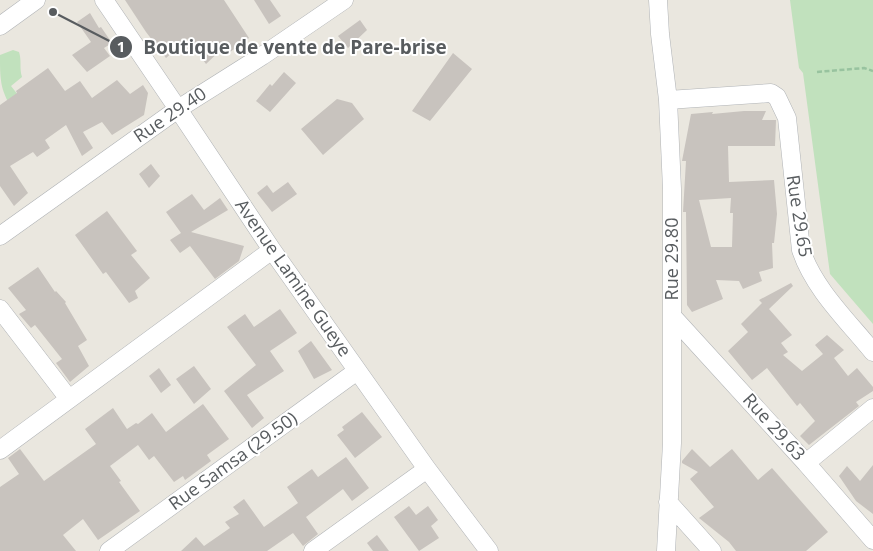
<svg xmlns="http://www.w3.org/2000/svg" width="873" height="551" font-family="'Open Sans',sans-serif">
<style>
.green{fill:#c1e1bd}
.building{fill:#c8c3be;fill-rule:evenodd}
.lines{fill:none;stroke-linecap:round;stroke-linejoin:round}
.minor-casing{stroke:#b0b3b6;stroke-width:19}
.path{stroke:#98c39f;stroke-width:2.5;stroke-dasharray:5 2.5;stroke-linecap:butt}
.minor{stroke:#fff;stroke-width:18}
.labels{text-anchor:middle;stroke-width:4;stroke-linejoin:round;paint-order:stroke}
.street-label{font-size:18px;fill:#585c5f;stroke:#fff}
.leader{fill:none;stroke:#585c5f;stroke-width:2}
.callout-dot{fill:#585c5f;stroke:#fff;stroke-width:2}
.mark-label{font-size:15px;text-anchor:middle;font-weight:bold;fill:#fff}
.callout-label{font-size:19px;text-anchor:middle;font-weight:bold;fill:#585c5f;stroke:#fff;stroke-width:4;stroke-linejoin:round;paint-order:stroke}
</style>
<rect width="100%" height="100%" fill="#eae7df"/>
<path class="green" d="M790,0H873V324L830,274L803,73L799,68Z
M13,50L19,52C22,61 19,68 22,77L11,86L22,100L12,108C0,90 0,78 0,55Z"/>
<path class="building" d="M125,0H224L249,38L230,52L225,46L206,64L188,39L166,58L146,32Z
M254,0H270L281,16L269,24Z
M90,13L99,28L101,27L112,43L104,48L110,56L87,72L72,55L91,42L77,22Z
M360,20L367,30L348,48L338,36Z
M453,53L472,69L430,121L412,111Z
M48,68L65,91L80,81L92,98L117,80L130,94L143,85L148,93L144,115L112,135L102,122L83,132L93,148L82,156L66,125L45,140L50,148L37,157L33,152L10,166L28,193L14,206L0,186V105L17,93L16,91Z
M284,72L296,83L270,112L256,101L270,84L272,86Z
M337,99L352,103L364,119L323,155L301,129Z
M744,111H766L762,120H776L775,146H728L729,182L774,180L777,214L774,243H772L773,268L759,272L762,281L743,289L739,281L716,280L723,299L692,312L687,305L686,212H683L686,161H682L691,114L713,112L712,114ZM731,198L730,213H733L732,247H711L699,200Z
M151,164L160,176L149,188L139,174Z
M288,182L297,194L272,212L257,193L267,185L273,193Z
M192,194L204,210L220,198L228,210L191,232L244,246L239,261L215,279L190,246L180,253L170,240L181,233L166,212Z
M107,211L137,251L131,255L150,278L135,291L138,298L129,303L106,272L103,274L75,235Z
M38,267L55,292L56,291L66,302L65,303L87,340L78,346L89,366L70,382L56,363L62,359L35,325L31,328L19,314L26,310L8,288Z
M791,283L793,286L769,309L792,335L781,343L788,352L783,355L802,371L823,354L815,345L827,335L844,350L834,358L848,376L857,368L873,387V391L856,402L859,406L809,445L800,436L815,421L800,403L797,406L767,368L752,380L728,351L748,332L741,324L762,303L759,300Z
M280,309L297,333L270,351L284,371L247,395L264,418L252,428L224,391L256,365L227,327L245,314L254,327Z
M311,341L332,370L314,379L298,351Z
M194,366L211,389L194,404L176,379Z
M159,368L171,385L161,393L149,376Z
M203,404L229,439L207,455L211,461L185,480L183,476L174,482L154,456L149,460L138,445L110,466L121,481L119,482L140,511L98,540L83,519L63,535L76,551H0V487L19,474L8,458L20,449L44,481L96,444L85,429L113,408L127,429L136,423L138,424L152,413L166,432Z
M362,412L382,437L355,458L337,435L344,430L342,427Z
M692,449L710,467L732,449L758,480L772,468L828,532L806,551H736L729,542L699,518L714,507L690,479L698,472L682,463V461Z
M346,457L369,488L352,501L343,489L306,517L318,534L303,546L293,533L267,551H181L196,537L204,546L230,528L225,522L239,514L233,507L244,499L264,527L298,503L287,487L312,469L318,477Z
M873,465V514L856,501L839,476L847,466L860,481Z
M409,506L416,515L428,506L438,520L431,526L439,538L419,551L394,517Z
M377,535L389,551H373L367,543Z"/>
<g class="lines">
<g class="minor-casing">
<path id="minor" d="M104,0L178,109L272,250L427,469L489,551
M658,0L660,34L668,100L672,189V443L666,551
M0,26L36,0
M668,100L771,93L777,97L787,118L801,250C814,289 847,320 873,352
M0,236L178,109L262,56L344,0
M0,309L69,399
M672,316L806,463L873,540
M0,450L272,250
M806,463L873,408
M668,502L712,551
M109,551L357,371
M313,551L427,469"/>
</g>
<path class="path" d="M817,72L864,68L873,71"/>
<use href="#minor" class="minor"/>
</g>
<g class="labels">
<g class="street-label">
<text transform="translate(170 115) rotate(-34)" y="6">Rue 29.40</text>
<text transform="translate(799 216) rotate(81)" y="6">Rue 29.65</text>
<text transform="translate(672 259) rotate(-90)" y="6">Rue 29.80</text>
<text transform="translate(293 278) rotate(55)" y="6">Avenue Lamine Gueye</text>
<text transform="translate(774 427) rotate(48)" y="6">Rue 29.63</text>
<text transform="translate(233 461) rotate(-36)" y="6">Rue Samsa (29.50)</text>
</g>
</g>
<path class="leader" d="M53 12L121 47"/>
<g class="callout-dot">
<circle cx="53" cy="12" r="5"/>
<circle cx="121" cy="47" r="12"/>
</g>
<g class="mark-label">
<text x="121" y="52">1</text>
</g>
<g class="callout-label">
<text x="295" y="54">Boutique de vente de Pare-brise</text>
</g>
</svg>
